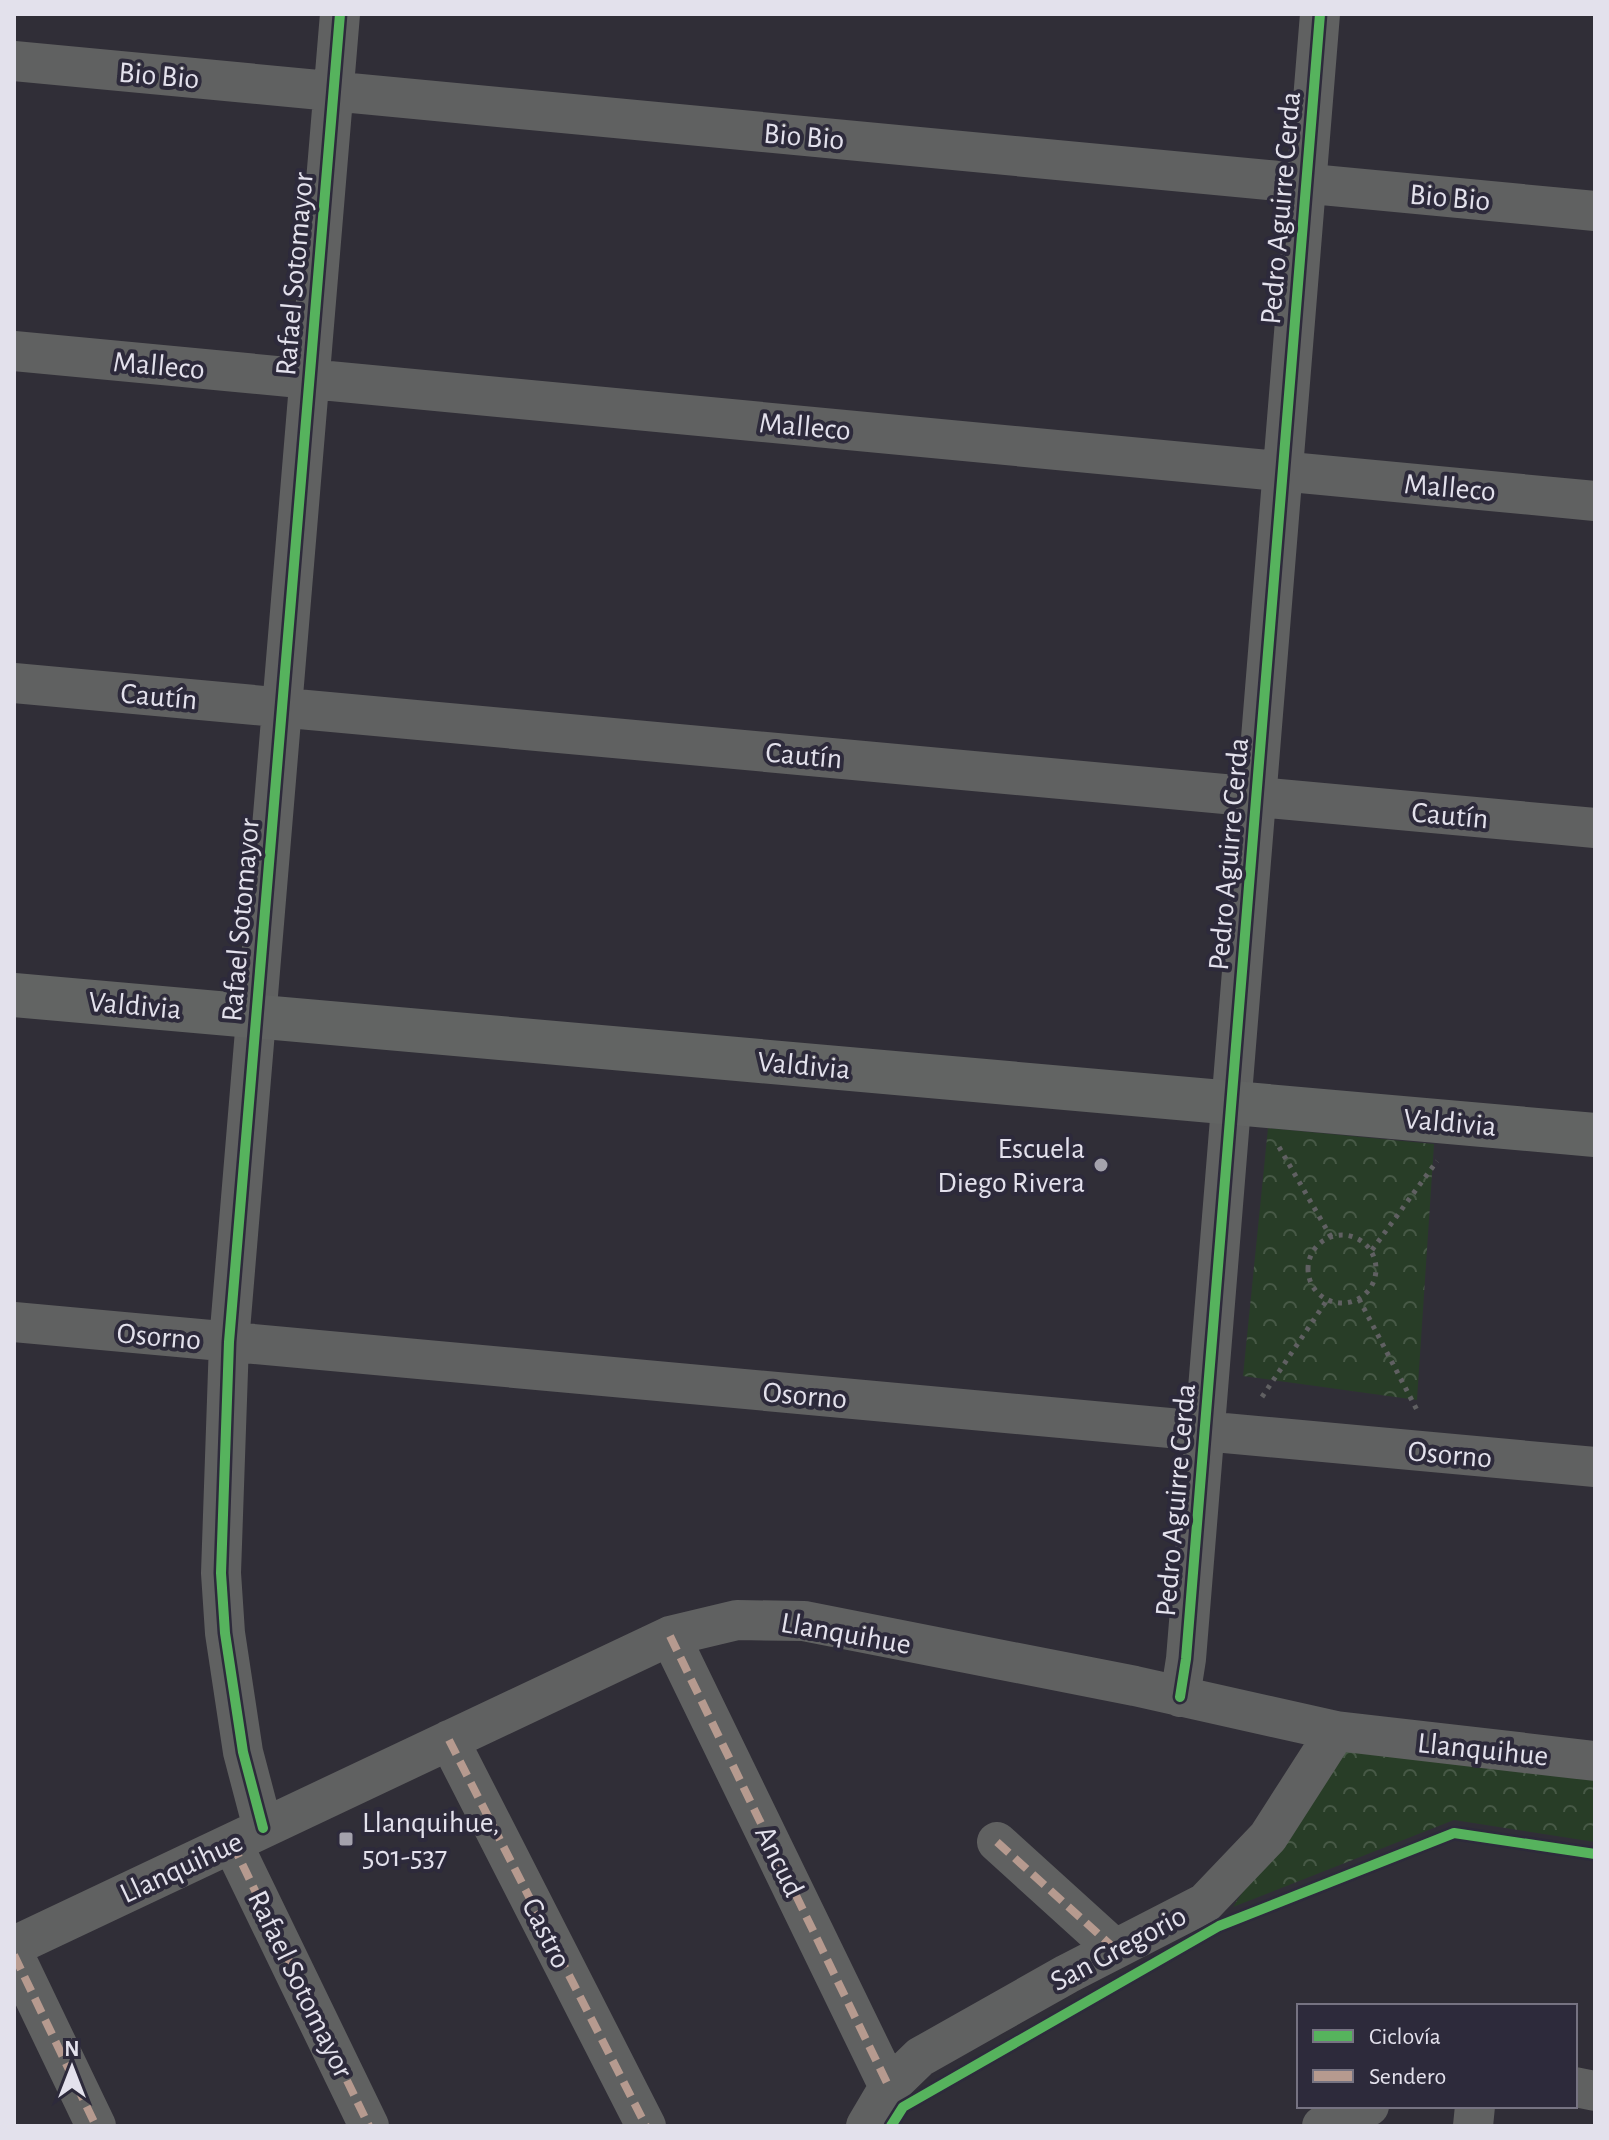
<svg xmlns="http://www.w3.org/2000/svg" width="1609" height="2140" font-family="'Alegreya Sans',sans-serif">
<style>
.forest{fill:url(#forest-crowns)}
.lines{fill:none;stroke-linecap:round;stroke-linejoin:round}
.path{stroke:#606062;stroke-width:5;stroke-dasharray:4 6;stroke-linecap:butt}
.street{stroke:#606161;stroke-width:40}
.secondary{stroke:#626463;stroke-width:44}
.quiet{stroke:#b69a8f;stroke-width:8;stroke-dasharray:16 8;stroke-linecap:butt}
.cycleway-casing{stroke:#2d2a3b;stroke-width:15}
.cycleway{stroke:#56b35d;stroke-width:10}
.poi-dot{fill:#a4a2ad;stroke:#2d2a3b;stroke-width:3}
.labels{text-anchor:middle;stroke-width:8;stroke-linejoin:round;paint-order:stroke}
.street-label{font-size:30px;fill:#e3e1ec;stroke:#2d2a3b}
.poi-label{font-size:30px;fill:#e3e1ec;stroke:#2d2a3b;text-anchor:end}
</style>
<defs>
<pattern id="forest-crowns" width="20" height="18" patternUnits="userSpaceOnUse" patternTransform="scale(2)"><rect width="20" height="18" fill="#283d27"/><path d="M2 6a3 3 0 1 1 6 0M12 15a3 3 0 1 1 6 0" fill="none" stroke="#475946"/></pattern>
</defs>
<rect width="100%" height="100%" fill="#302e37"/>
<path class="forest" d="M1268,1128L1434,1144L1417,1400L1243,1376Z
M1340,1741L1595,1769V1842L1454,1820L1233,1907Z"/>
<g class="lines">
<path class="path" d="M1279,1147L1331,1237
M1308 1269a34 34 0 1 1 68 0a34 34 0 1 1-68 0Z
M1372,1250L1437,1161
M1359,1299L1418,1412
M1262,1397L1327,1300"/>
<path class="street" d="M14,61L1595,211
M14,351L1595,501
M14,683L1595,828
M14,1322L1595,1467
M670,1636L889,2087
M1180,1697L1186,1659L1320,14
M449,1740L646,2126
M263,1828L243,1752L225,1633L221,1573L229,1342L340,14
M997,1842L1115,1949
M232,1843L369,2126
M14,1946L670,1636L737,1620L804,1621L1135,1686L1336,1731L1595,1761
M14,1955L96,2126
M1575,2087L1595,2091
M866,2126L889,2087L920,2057L1067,1974L1205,1903L1268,1837L1336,1731
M1322,2126L1369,2106
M1473,2126L1475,2106"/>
<path class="secondary" d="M14,995L1595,1135"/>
<path class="quiet" d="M670,1636L889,2087
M449,1740L646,2126
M997,1842L1115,1949
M232,1843L369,2126
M14,1955L96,2126"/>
<g class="cycleway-casing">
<path id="cycleway" d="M1180,1697L1186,1659L1320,14
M263,1828L243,1752L225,1633L221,1573L229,1342L340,14
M891,2126L903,2107L1219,1926L1454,1833L1595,1854"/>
</g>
<use href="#cycleway" class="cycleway"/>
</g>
<g class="poi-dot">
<circle cx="1101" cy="1165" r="8"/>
<rect x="338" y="1831" width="16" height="16" rx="4"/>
</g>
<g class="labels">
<g class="street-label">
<text transform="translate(159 75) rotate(5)" y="10">Bio Bio</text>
<text transform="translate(804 136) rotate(5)" y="10">Bio Bio</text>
<text transform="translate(1450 197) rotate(5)" y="10">Bio Bio</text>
<text transform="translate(1280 208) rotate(-85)" y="10">Pedro Aguirre Cerda</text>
<text transform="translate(294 274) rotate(-85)" y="10">Rafael Sotomayor</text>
<text transform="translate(159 365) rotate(5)" y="10">Malleco</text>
<text transform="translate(805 426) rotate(5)" y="10">Malleco</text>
<text transform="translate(1450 487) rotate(5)" y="10">Malleco</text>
<text transform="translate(159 696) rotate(5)" y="10">Cautín</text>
<text transform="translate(804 755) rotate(5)" y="10">Cautín</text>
<text transform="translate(1450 815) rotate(5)" y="10">Cautín</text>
<text transform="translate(1228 854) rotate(-85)" y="10">Pedro Aguirre Cerda</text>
<text transform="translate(240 920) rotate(-85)" y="10">Rafael Sotomayor</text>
<text transform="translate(135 1005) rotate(5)" y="10">Valdivia</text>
<text transform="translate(804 1065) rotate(5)" y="10">Valdivia</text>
<text transform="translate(1450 1122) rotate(5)" y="10">Valdivia</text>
<text transform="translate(159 1336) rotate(5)" y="10">Osorno</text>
<text transform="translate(805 1395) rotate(5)" y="10">Osorno</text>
<text transform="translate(1450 1454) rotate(5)" y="10">Osorno</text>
<text transform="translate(1175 1500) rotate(-85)" y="10">Pedro Aguirre Cerda</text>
<text transform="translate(846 1633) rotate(10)" y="10">Llanquihue</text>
<text transform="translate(1483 1749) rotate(6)" y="10">Llanquihue</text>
<text transform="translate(780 1861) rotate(64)" y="10">Ancud</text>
<text transform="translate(181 1867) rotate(-25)" y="10">Llanquihue</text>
<text transform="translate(547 1933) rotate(63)" y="10">Castro</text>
<text transform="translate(1118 1948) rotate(-28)" y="10">San Gregorio</text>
<text transform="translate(301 1984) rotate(64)" y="10">Rafael Sotomayor</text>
</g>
<g class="poi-label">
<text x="1085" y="1158">Escuela<tspan x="1085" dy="34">Diego Rivera</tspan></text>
<text x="362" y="1832" text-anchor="start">Llanquihue,<tspan x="362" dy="34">501-537</tspan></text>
</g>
</g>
<rect width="1609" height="2140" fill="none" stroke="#e3e1ec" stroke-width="32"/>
<rect x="1297" y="2004" width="280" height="104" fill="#2d2a3b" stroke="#767382" stroke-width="2"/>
<rect x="1313" y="2030" width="40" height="12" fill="#56b35d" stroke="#767382" stroke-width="2"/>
<text x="1369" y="2044" font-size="24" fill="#e3e1ec">Ciclovía</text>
<rect x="1313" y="2070" width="40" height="12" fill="#b69a8f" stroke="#767382" stroke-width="2"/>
<text x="1369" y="2084" font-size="24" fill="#e3e1ec">Sendero</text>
<g transform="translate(72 2068)" stroke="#2d2a3b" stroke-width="6" paint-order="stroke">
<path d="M0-6L14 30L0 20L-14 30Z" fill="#e3e1ec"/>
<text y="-12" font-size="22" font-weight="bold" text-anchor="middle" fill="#e3e1ec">N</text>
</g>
</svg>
